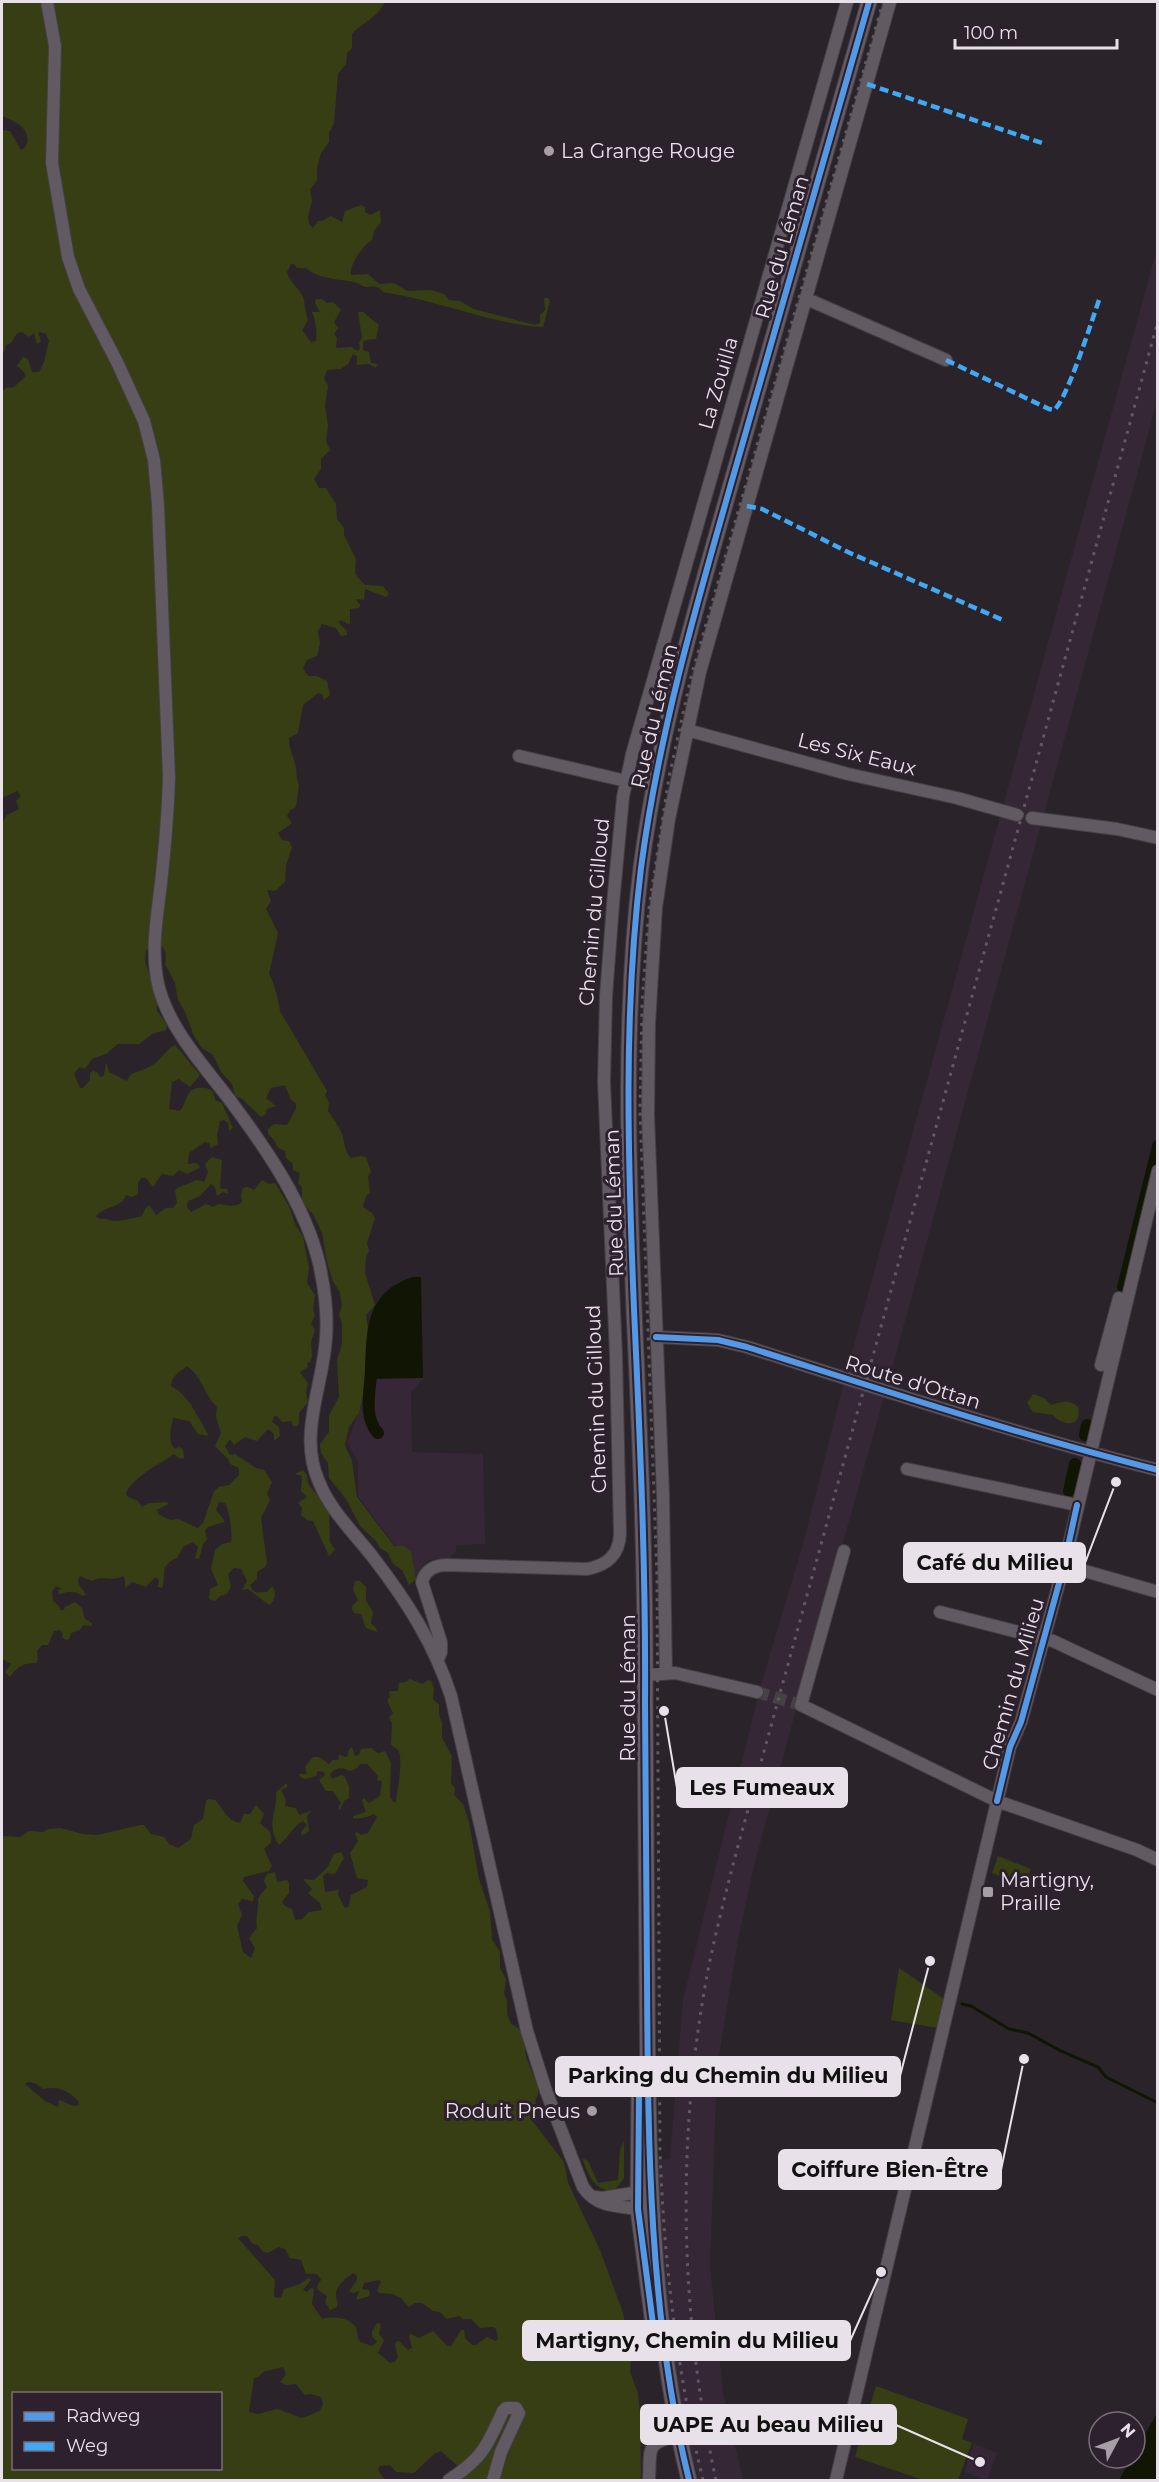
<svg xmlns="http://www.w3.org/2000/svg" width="1159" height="2482" font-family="Montserrat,sans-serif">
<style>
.built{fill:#362736}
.green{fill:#373e14;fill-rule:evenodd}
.water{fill:#111504}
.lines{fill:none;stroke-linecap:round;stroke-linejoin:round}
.stream{stroke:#111504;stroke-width:3}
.canal{stroke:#111504;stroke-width:12}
.minor-tunnel{stroke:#474047;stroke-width:12;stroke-dasharray:12 6;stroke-linecap:butt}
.minor-casing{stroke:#443f44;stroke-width:14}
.major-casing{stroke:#443f44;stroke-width:17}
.minor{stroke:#625a62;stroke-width:12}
.major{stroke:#655b65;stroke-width:15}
.rail{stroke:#615b61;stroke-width:3;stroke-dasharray:3 6;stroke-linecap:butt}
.quiet{stroke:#3fa9f5;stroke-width:4.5;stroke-dasharray:9 4.5;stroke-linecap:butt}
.cycleway-casing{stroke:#2d212d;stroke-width:10}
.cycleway{stroke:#5399e6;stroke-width:6}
.poi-dot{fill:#a69fa6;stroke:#2d212d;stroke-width:2}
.labels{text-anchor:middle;stroke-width:6;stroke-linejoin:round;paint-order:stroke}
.poi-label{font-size:20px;fill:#e9e1e9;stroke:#2d212d;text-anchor:start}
.street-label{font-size:20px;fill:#e9e1e9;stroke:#2d212d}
.leader{fill:none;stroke:#e9e1e9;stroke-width:2}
.callout-dot{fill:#e9e1e9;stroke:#2d212d;stroke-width:2}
.callout{fill:#e9e1e9;stroke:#e9e1e9;stroke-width:2}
.callout-label{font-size:21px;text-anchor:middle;font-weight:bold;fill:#111}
</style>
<rect width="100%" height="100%" fill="#2a242a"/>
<path class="built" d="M1157,249V401L888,1383L799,1698L753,1870L738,1940L717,2067L710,2266L723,2394L743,2480H699L685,2430L660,2262L654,2161L670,2159L683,2000L761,1685L803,1544L847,1370Z
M413,1277H421L423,1378L411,1393L412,1452L483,1454L485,1544L456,1545V1551L449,1559L428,1560L423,1565L418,1577L358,1496V1462L347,1442L366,1396L367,1333L371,1313L388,1290L396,1284Z
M974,2444L997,2453L987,2480L964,2472Z"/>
<path class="green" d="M2,2H385C375,20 365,20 352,34V48L347,53L346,64L338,74L334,123L329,133V142L321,153L317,168V180L310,190L312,201L308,217L309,224L313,228L318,221H322L331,216L342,222L345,211L361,205L365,207V212L370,215L380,210L381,222L374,231L372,240C363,245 349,265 351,275L368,274L379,284L394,283L407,291L431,290L444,294L449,300L460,301L474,309L535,325L540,323V315L545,310L544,298H548L550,301L543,327C490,324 441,301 388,293C382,293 381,288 376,287C373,286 370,287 366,287C362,286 358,283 354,282C339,279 318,279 306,268H297L294,264H291L287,272C290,283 299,288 303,297C305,302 305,313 308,320L302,330L311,342L316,341C317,332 316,320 312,312H320L315,303L316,299H322L327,303L333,302L341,310L334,322L338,328L334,334L337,338L336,348L352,347L357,351L360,349L359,343L362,338L358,312H363L379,325L376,339L366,340L363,342V350L369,352L371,363L377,364L376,368L369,364L357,365V356L353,354L348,364L341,369L327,370L324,378L328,386L325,406L328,426L326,441L330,450L321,459V469L314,479L319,488H326L336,504L337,519L344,528V535L356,559L355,573L358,578L365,585L383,586L389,594L386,597L365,589L364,600L356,599L360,605L359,608L350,609V623L348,624L341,620L338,622L347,631V635L341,636L336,628L322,624L318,631L320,643L317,656L307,660L303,668L308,676H317L327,681L330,695L324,700L322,694L318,693L303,705L298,733L289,738C289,748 293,755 295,764C298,772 295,777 299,785C298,791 297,805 295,808L290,810L287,816L292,823L278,833L282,840L289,841L292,847L286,865L285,882L275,891L267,890L271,901L266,909L278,933L269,974C273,979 280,1005 280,1011L327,1091L325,1095L329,1103L328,1111C334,1119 338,1125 342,1134C345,1143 344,1151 351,1158L361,1156L366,1157L371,1172L368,1176L370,1193L366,1196L363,1207L372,1213L375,1218L367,1243L369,1251L366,1257L365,1273L375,1305L366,1315L368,1328L363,1396L359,1413L349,1427L345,1445L352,1461L357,1497L394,1546H403L411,1551L416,1579L409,1585L402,1570L393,1564L388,1553L380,1548L376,1541L360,1526L346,1499L329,1478L328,1463L321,1453L320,1444L329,1432V1415L339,1397L337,1360L342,1344V1323L339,1314L342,1306L340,1293L333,1281L327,1262L322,1233L313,1214L302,1203V1188L298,1183L300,1173L293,1170V1164L286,1158L285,1151L277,1147L275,1141L268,1134V1129L274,1124L287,1125L296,1109V1104L290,1098L285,1085L271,1088L266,1098L276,1106L267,1109L265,1115L261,1117L241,1098L235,1096L232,1084L221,1072L213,1055L202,1048L194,1036L185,1012L178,1000L175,983L165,964L166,954L163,947L150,945L146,951L145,961L157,1000V1011L167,1024L166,1030L152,1034L139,1044H118L106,1054L92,1059L85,1069L79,1067L74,1074L80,1088H83L90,1080V1073L93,1071L98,1073L100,1077L104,1076L106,1062L109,1072L127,1081L131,1074C139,1071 147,1069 154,1064C161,1060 166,1049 175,1045L200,1075L190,1087L179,1079L172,1082L169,1109L180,1111C185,1105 185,1099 189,1093C192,1087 208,1086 212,1091C214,1093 215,1098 215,1100L222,1103L233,1128L229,1131L228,1123L224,1120L220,1121L217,1135L218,1144L211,1148L209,1143L205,1142L189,1153L188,1164L196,1163L200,1166L199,1168L187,1174L179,1170L173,1176L162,1174L153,1187L146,1178H141L138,1183V1194L132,1197L126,1195C122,1208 104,1206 96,1216L100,1219C107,1218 109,1221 115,1221C124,1221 133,1218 142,1216L145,1209L149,1205L156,1215L166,1208H173L177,1203L175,1191L177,1188L197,1180L204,1182L208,1172L205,1164L212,1157L222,1160L220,1189H227L229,1194L223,1192L217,1196L215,1187L211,1184L200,1196L188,1201L187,1207L191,1212L206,1204L213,1207L219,1204C226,1205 237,1208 242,1202L241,1195L243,1188L248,1187L254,1190L262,1180L269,1184L275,1183L289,1206L295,1224L303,1237L309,1268L307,1283L315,1295L313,1310L315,1315L311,1324L315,1330L311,1342L312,1357L310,1362L307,1363L308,1367L300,1372L308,1383L306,1393L308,1402L299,1413V1423L297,1426H293L291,1421L282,1422L277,1416H274L272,1422L279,1427L280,1436L274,1441V1434L268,1429L257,1441L245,1437L234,1445L230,1439L225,1446L230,1455L235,1454L256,1468L264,1470L272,1482L267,1494L270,1500L261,1518L267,1563L265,1567L257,1572V1579L250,1585C253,1595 260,1592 267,1592L272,1586C277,1592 275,1601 269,1605L248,1589L242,1590L247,1581L241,1569L234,1568L228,1574L231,1586L227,1594L220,1596L215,1601L209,1599L210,1589L218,1585L211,1569L215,1550L222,1544L231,1542C233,1535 229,1508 225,1503L219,1502L216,1510L224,1520V1522L208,1527L205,1530L207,1539L203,1544L199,1559L195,1558L198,1547L193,1542L183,1547L177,1558C158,1566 167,1574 162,1588L158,1587L159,1580L155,1577L146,1587L132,1582L125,1588V1578L123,1576C113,1582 102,1575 92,1581L80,1576C75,1582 82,1589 86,1594L83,1596C76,1591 68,1590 59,1595L58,1590L62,1589L56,1586L52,1592L53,1601L59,1606L60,1610H64L65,1607L75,1602L82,1608L85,1619L92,1623V1626L83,1625L80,1630L71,1633L69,1639L66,1640L62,1637L63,1634L60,1630L54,1631L48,1645H42L37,1651L38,1660L36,1663C24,1663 17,1666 10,1677L5,1672L11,1664L2,1659V823L7,815L19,809L16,801L21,796L17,791L2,798V391L6,388L14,387L25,377V373L17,366L23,357L28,359L32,372H39L44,362L49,341L46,334L40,332L38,333L41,341L37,344L34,333L29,337L22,332L17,333L11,343L6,345L4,352L2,351V130L10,131L21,150L25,148C34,130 17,122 2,116ZM187,1366C201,1375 205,1396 217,1407L216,1417L221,1433L215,1446L228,1459L230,1464L239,1468V1475L229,1485L219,1487L214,1491L203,1523L198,1528L178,1519L171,1520L159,1515L157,1510L168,1504L167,1502L149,1503L142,1507L138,1501L128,1497L126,1494C131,1478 160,1464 174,1454L180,1459L184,1458L183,1449L179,1447L175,1449C167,1441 171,1428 173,1418L189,1421L198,1434L209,1436L190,1403L180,1392L171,1386C171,1376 180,1372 187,1366Z
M1033,1394L1044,1398L1051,1405C1062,1402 1069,1399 1078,1407C1083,1427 1064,1427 1053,1415L1033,1412L1027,1403Z
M303,1470L307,1475L308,1484L329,1509L330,1542L335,1550L329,1556L313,1521L307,1520L301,1515L302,1508L298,1503L307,1497L301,1491L302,1476L295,1474Z
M355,1581H360L366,1587V1601L373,1612L371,1623L376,1628L377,1632L366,1628L361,1614L354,1613C349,1606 354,1605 358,1600L353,1590Z
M410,1679L423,1684L428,1680L431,1681L434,1688L433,1699L439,1705V1715L442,1723V1738L452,1756L451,1783L455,1788L454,1795L463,1804L469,1822L479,1879L490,1912L492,1939L500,1952V1968L506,1979L504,1994L507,2000V2014L511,2024L518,2028L524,2036L526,2057L538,2086V2094L535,2101L538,2107L531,2113L530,2118L564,2162L568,2183L600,2250L623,2313L631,2355L630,2372L638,2393L640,2414L641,2480H457L462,2470L441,2451L434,2454L414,2473L396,2472L390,2465L380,2466L378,2470L385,2480H2V1836L20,1837L29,1831L43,1832L48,1829L60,1828L83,1834L98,1835L140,1825H144L151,1834L164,1837L169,1844L178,1848L191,1839L194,1825L203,1819L206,1801L208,1799L215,1800C223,1808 227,1821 240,1823L244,1814H250L256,1805L264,1814L260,1823C268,1831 272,1829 271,1842L264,1849L272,1866L269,1871L244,1877L243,1881L254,1896L253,1901L242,1899L238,1904L242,1915L237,1926L243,1952L251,1958L255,1948L249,1938L257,1928C255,1919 259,1908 258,1898L267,1887L264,1881L267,1874L275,1872L277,1882L287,1880L289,1883V1893L282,1902L285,1906L292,1909L295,1920L302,1919L309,1912L322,1910L320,1903L308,1893L312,1889L303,1879L314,1880L327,1868L334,1854L341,1852L344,1858L335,1874L327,1873L323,1876L325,1892L339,1890L338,1895L345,1908L349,1906L351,1895L367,1887L368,1880L357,1878L350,1853L358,1841L355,1834L357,1832L361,1835L368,1833L377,1817L374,1814C368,1816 361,1820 353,1818V1816L366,1812L362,1800L364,1798L369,1803L380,1796L382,1781L377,1780L378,1776L367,1764H360L357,1768L350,1771C343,1767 336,1767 330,1774L332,1779L341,1775L344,1776L349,1786V1798L344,1801L340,1810L338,1808L341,1803L333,1791H326L319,1780L325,1775L324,1772L318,1771L316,1776L305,1779L300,1777L299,1774H307L305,1767L313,1757H319L329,1764L333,1760H338L339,1755L347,1757L349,1750L352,1747L355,1756L359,1755L361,1749L371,1748L378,1753L385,1751L391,1763L390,1797L393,1802H396C397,1792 404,1759 398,1750C396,1748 393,1747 391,1744L392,1723L389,1718L393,1713L387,1700L390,1697L389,1691H398L399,1683L406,1682ZM28,2082L35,2083L43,2089C56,2086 69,2090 78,2101L79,2105L74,2106L59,2100L58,2107L45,2101L25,2084ZM242,2236H247L252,2243L259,2246L262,2251L268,2253L279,2247L285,2249L290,2258L301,2260L306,2274C313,2274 318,2272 321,2280L317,2286L318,2290L327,2296L325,2302L330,2310L337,2307C338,2303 337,2300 336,2297C334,2287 346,2278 353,2273L357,2276V2280L349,2291L353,2293L359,2291L356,2300L370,2296L369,2290L362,2289L364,2283L379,2280L381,2282L377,2291L379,2293L392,2294L401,2298L409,2307L415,2303H422L433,2311L440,2312L447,2319L459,2316L463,2319H471L480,2328L493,2327L496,2329L498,2338L496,2341L487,2337L476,2345H472L465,2338L464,2330H461L451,2346H447L433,2331L419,2338L411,2334L409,2336L412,2348L408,2350L399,2341L396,2342L395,2345L398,2357L395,2362L390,2363L378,2353L384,2340L379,2334L381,2324L377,2323L372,2331V2336L377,2342L372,2346L360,2342C357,2337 358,2333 356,2328C350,2317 332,2316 322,2319L312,2304L314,2289L311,2288L307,2292L303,2290L311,2280L309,2278L298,2285L284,2289L281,2298L274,2297L275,2280L238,2238ZM283,2367L286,2374L280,2382L286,2385L296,2384L305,2395L311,2394L321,2397L323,2404L320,2411L302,2418L277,2409L258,2414L249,2412L254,2378L258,2377L263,2372ZM14,2394H220V2468H14Z
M287,1783V1787L281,1790L286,1800L285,1806L296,1808L299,1815L311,1811L307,1816L309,1831L302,1836L301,1832L307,1825L303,1821C292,1827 288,1838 279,1845C265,1822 278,1813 276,1792Z
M998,1856L1031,1869L1022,1886L992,1873Z
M899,1968L944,1999L938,2028L891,2020Z
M624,2141V2178L615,2190C594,2193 588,2173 582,2158L588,2161L598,2183L618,2180L620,2150Z
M876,2386L968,2419L962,2439L972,2443L958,2480H923L855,2457Z"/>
<path class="water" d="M413,1277H421L423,1378L365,1379C367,1335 362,1293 413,1277Z
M1157,2413V2480H1119L1131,2458H1135V2452Z"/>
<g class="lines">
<path class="stream" d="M962,2004L971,2006L1009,2029L1028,2033L1059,2050L1098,2067L1106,2077L1158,2103"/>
<path class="canal" d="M1123,1287L1158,1146
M372,1365C371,1386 362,1417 378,1433
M1085,1435L1087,1425
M1069,1491L1075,1464"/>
<path class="minor-tunnel" d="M757,1692L801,1705"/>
<g class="minor-casing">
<path id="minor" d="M47,2L55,46L52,163L68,257L79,289L117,362L144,421L154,460L158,505L169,777C168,812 165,847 161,883C157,918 150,953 159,988C171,1032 206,1068 232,1103C267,1150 305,1205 319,1263C325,1290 329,1320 325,1348C320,1393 299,1438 319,1482C330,1510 354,1533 372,1556C406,1600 434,1643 451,1696L527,2031L546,2091L583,2187C597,2209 623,2206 646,2210
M807,299L946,360
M687,730L848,774L957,798L1017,815
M519,756L626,781
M628,776L655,783
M1032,818L1117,829L1158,838
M656,1337L718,1340L747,1347C883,1390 1019,1435 1158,1470
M1101,1365L1119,1298
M907,1469L1077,1505
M844,1551L801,1705L997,1801L1137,1850L1158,1860
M1064,1565L1158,1592
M940,1612L1053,1641L1158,1690
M438,1659L441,1652V1642L422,1582C425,1570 435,1565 447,1565L587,1569C608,1565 619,1555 620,1534L616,1355L604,1082L606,996L613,904L623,797L632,754L847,2
M666,1673L663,1495L648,1115L649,1024L656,908L669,819L700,672L890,2
M645,1675L675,1673L757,1692
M595,2197L602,2198L646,2191
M449,2480C482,2459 487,2446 503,2411L506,2408H516L519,2413L501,2452L493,2480
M649,2480C651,2449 644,2443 678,2436
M836,2480L1010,1747L1021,1722L1064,1565L1158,1171"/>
</g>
<g class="major-casing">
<path id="major" d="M639,2093L638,2209L656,2347
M689,2480C649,2317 648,2146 647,1978C647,1886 645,1793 645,1701C646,1570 640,1440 634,1309C628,1162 623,1015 641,868C659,730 699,596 737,463C781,309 825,155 869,2"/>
</g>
<use href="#minor" class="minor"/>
<use href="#major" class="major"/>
<path class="rail" d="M703,2480C677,2372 664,2262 660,2152L657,1578L640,1111L642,1003L649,908L669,777L691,677L883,2
M716,2480C679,2312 676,2134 709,1965C719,1918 731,1871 744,1824L1158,321"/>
<path class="quiet" d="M867,84L1042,143
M946,360L1049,409L1054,410C1067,400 1092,320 1099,300
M747,506L762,509L850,553L1005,621"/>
<g class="cycleway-casing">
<path id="cycleway" d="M656,1337L718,1340L747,1347C883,1390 1019,1435 1158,1470
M997,1801L1010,1747L1021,1722L1064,1565L1077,1505
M639,2093L638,2209L656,2347
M689,2480C649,2317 648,2146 647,1978C647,1886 645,1793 645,1701C646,1570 640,1440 634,1309C628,1162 623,1015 641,868C659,730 699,596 737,463C781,309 825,155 869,2"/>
</g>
<use href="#cycleway" class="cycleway"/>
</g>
<g class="poi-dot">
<circle cx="549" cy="151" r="6"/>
<rect x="982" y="1886" width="12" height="12" rx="3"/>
<circle cx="592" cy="2111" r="6"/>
</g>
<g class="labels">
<g class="poi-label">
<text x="561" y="158">La Grange Rouge</text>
<text x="1000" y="1887">Martigny,<tspan x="1000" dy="23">Praille</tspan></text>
<text x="580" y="2118" text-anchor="end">Roduit Pneus</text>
</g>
<g class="street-label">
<text transform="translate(782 247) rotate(-74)" y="7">Rue du Léman</text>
<text transform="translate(718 383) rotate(-74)" y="7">La Zouilla</text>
<text transform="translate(654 716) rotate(-77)" y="7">Rue du Léman</text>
<text transform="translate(857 754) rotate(14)" y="7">Les Six Eaux</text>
<text transform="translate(594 912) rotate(-85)" y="7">Chemin du Gilloud</text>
<text transform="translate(614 1203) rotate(-92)" y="7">Rue du Léman</text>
<text transform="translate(913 1382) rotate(17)" y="7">Route d'Ottan</text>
<text transform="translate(596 1399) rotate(-92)" y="7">Chemin du Gilloud</text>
<text transform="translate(1013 1684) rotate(-74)" y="7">Chemin du Milieu</text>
<text transform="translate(628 1688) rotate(-90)" y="7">Rue du Léman</text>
</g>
</g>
<path class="leader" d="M1116 1482L1085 1563M664 1711L677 1788M930 1961L900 2076M1024 2059L1001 2170M881 2272L850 2341M980 2462L896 2425"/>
<g class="callout-dot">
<circle cx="1116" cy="1482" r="6"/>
<circle cx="664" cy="1711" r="6"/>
<circle cx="930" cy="1961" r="6"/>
<circle cx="1024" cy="2059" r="6"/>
<circle cx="881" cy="2272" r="6"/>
<circle cx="980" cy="2462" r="6"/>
</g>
<g class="callout">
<rect x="904" y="1543" width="181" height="39" rx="6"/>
<rect x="677" y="1768" width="170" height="39" rx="6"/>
<rect x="556" y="2057" width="344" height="39" rx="6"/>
<rect x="779" y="2150" width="222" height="39" rx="6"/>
<rect x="523" y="2321" width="327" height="39" rx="6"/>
<rect x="641" y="2405" width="255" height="39" rx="6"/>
</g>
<g class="callout-label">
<text x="995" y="1570">Café du Milieu</text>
<text x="762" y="1795">Les Fumeaux</text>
<text x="728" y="2083">Parking du Chemin du Milieu</text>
<text x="890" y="2177">Coiffure Bien-Être</text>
<text x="687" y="2348">Martigny, Chemin du Milieu</text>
<text x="768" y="2432">UAPE Au beau Milieu</text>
</g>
<rect width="1159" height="2482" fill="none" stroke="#e9e1e9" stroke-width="6"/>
<rect x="12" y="2392" width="210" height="78" fill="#2d212d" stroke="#786e78" stroke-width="1.5"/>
<rect x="24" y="2412" width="30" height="9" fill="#5399e6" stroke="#786e78" stroke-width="1.5"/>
<text x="66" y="2422" font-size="18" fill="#e9e1e9">Radweg</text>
<rect x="24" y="2442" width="30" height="9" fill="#3fa9f5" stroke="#786e78" stroke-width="1.5"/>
<text x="66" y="2452" font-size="18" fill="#e9e1e9">Weg</text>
<g transform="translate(1117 2440) rotate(49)"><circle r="28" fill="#2d212d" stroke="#786e78" stroke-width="1.5"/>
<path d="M0-4.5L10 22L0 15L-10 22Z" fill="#a69fa6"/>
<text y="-9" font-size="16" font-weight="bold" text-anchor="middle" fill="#e9e1e9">N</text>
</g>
<path d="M955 39v9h162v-9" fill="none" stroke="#e9e1e9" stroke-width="3"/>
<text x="964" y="39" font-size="18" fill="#e9e1e9" stroke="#2d212d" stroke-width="4.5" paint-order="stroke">100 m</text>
</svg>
